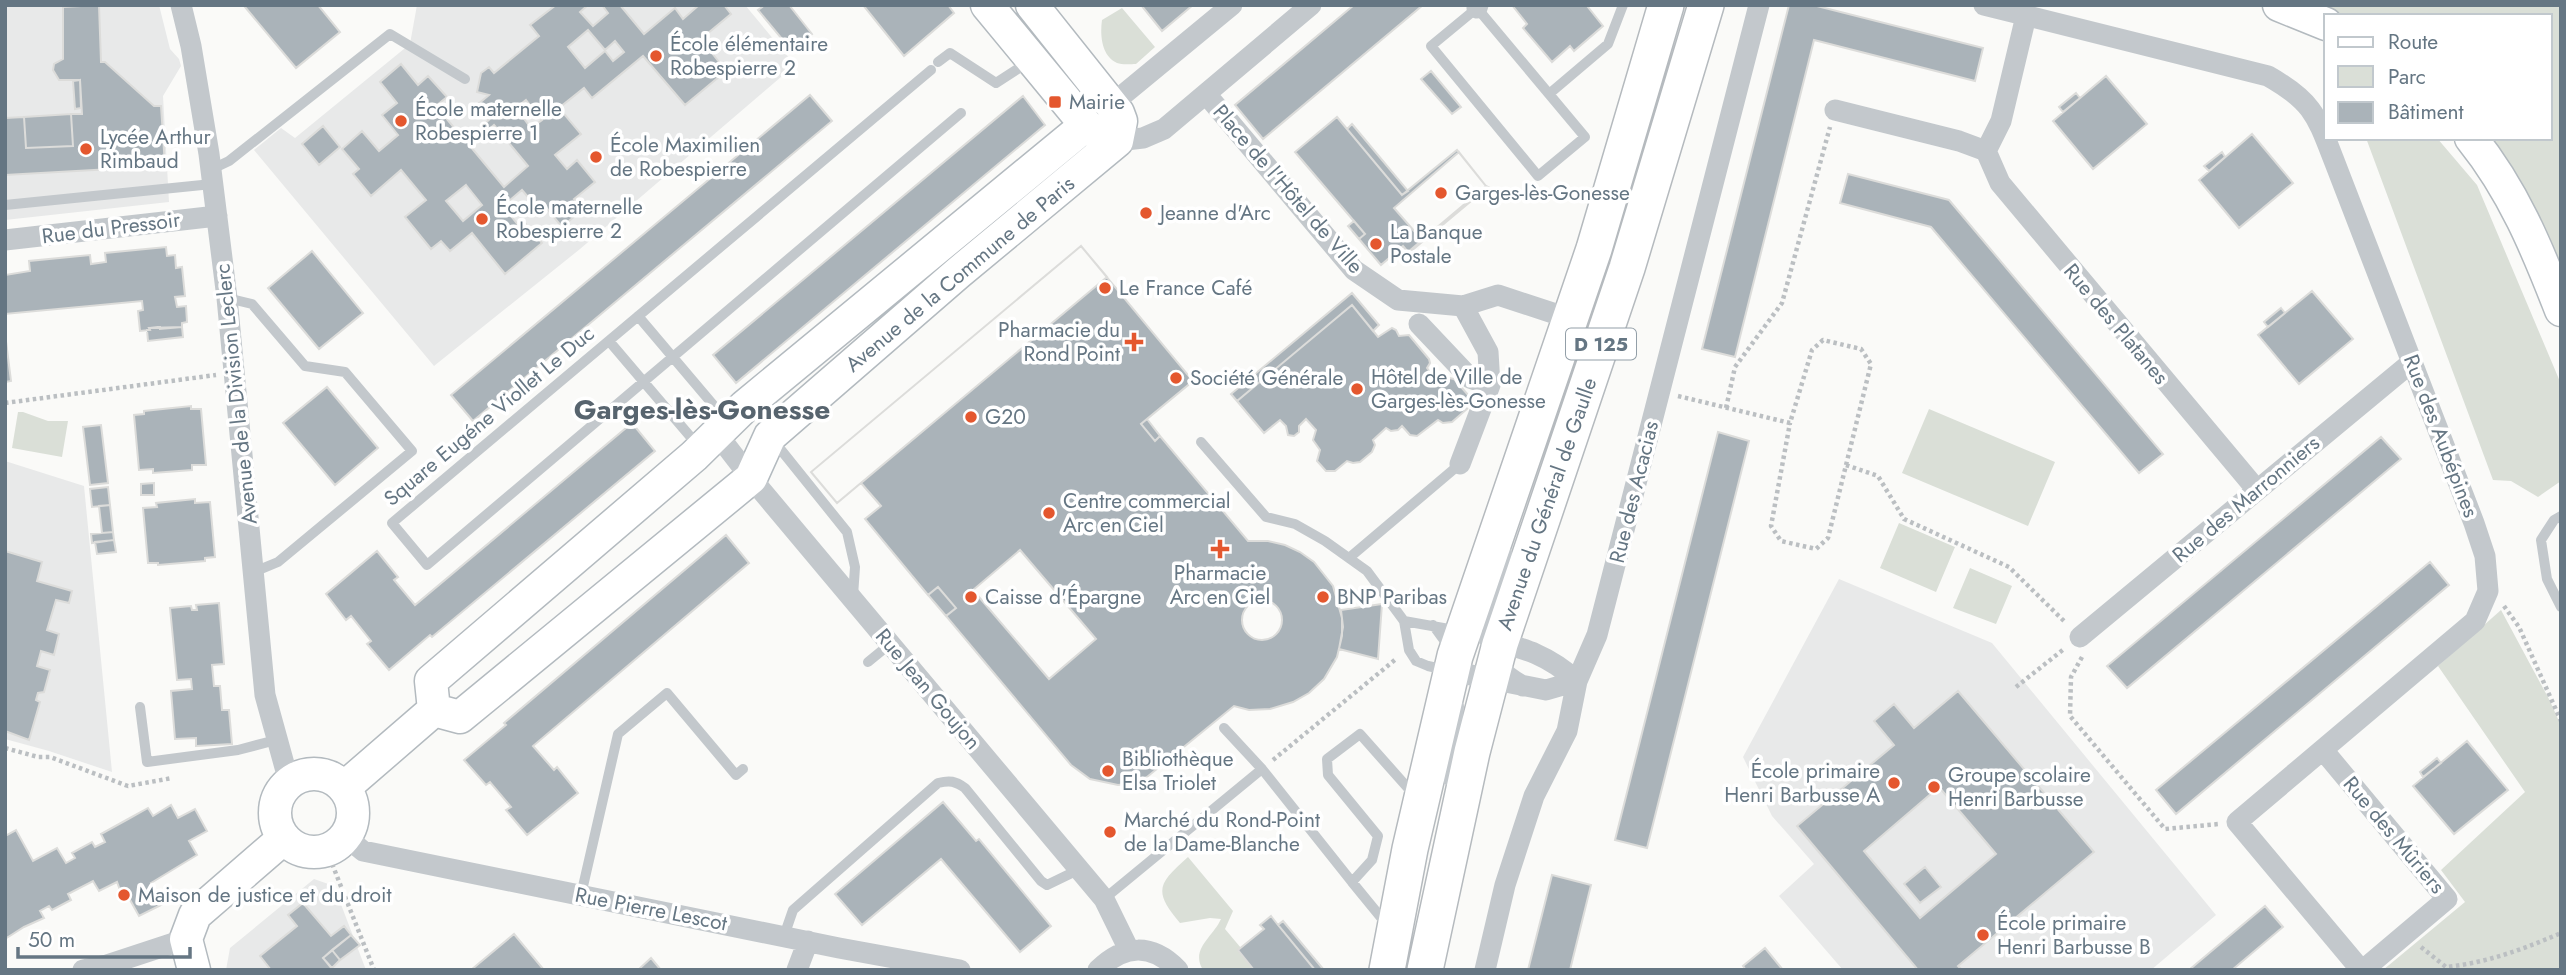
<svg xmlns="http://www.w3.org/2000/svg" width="2566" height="975" font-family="Jost,sans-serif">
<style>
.built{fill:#e8e9e9}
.green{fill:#dadfd7}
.building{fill:#aab3b9;stroke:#dcdcda;stroke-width:2;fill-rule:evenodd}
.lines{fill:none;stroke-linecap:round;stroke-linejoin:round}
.secondary-casing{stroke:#b3babf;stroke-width:35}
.primary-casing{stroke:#b5babe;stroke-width:38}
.path{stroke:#bbbfc2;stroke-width:4.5;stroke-dasharray:3.5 3.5;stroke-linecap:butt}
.lane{stroke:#c3c8cc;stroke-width:10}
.street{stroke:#c3c8cc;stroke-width:21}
.secondary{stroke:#fff;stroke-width:32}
.primary{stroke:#fff;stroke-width:35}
.poi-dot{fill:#e4572e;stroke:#fff;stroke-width:2.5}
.labels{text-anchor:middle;stroke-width:7;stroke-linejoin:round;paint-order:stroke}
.shield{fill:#fff;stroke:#939fa8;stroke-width:2}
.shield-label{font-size:19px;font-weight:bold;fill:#657683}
.poi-label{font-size:21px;fill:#657683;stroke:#fff;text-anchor:start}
.street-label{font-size:21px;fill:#657683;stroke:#fff}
.district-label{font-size:28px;font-weight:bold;fill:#57646e;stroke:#fff}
</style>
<rect width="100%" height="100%" fill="#fafaf8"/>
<path class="built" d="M5,5H159L170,49L179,59L181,66L163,96L169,202L5,220Z
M417,5H745L795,65L580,249L434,366L254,150L281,128L295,138L410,44Z
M5,461L84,486L112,772L49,751L5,739Z
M1839,579L1992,643L2216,915L2151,970H1843L1779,896L1814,864L1772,816L1743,757Z
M314,879L334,886L366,970H226L230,948Z"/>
<path class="green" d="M2318,5H2561V280L2487,138H2550V16H2337Z
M1122,8L1155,47L1136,64C1131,64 1122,65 1117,63C1101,56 1100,34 1102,20Z
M2366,138H2437L2477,185L2561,384V481L2538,497L2511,481L2493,480Z
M1929,409L2055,462L2028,526L1902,473Z
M18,412H23L48,421H68L62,457L12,448Z
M1899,523L1955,547L1936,592L1880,568Z
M1970,568L2012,586L1996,624L1953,608Z
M2501,610L2550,701L2561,726V970H2383L2465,902L2441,870L2525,792L2438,666Z
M1188,857L1233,911L1225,929L1241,948L1238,951L1254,970H1203C1190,949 1213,937 1221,919L1210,918L1180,923C1152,890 1159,883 1188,857Z"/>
<path class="building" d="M99,5L101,62H105L154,106H161L165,166L5,175V118L24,117L26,148L73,146L71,114H82L80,80H59L53,70L54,64L63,59V7Z
M247,5H318L340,32L296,68L245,7Z
M556,5H588L580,12L593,26L608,13L602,5H620L644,34L675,8L683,19L699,5H724L731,14L701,39L726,71L685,105L643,56L592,98L584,88L559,108L581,134L555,155L567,169L577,160L595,182L574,199L583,209L562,227L545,206L540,211L522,190L503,206L519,226L524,222L542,243L505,274L472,233L450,251L441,241L431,249L405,217L426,200L401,170L371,196L353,174L359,169L342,149L362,131L379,151L398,135L382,115L397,103L380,82L401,64L418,85L428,76L447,97L436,106L465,141L489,120L477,105L489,95L477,92L481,73L489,67L494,73L539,36L530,25ZM588,30L605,50L615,41L624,52L613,61L605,51L585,68L568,47ZM526,100L542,120L531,128L516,108ZM494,125L528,166L504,187L470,146ZM466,185L482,205L463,221L446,201Z
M765,5H789L812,34L792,51L758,10Z
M863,5H948L954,13L904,56Z
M1141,5H1193L1162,31Z
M1354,5H1423L1263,139L1235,105Z
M1512,5H1590L1588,7L1603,26L1574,51L1570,46L1552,62L1523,28L1527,24Z
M1789,5H1813L1983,48L1975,81L1814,40L1735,357L1702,349Z
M1431,71L1461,107L1452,114L1421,79Z
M2106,76L2147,124L2093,169L2053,121Z
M80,80L81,108L75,109L73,81Z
M2076,93L2080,98L2063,112L2059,107Z
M810,95L832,121L473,421L451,395Z
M1023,96L1045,125L736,383L713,355Z
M71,114L73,146L26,148L24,117Z
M1337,117L1402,195L1457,150L1486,186L1408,252L1403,246L1381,265L1359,239L1365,234L1295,152Z
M1352,124L1408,191L1402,195L1347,129Z
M323,126L340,147L319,165L302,144Z
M2252,134L2293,183L2239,228L2199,180Z
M1459,152L1486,186L1422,240L1394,208Z
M2222,152L2225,157L2209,171L2204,166Z
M1848,174L1949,200L2163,454L2139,473L1931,227L1840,203Z
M1486,186L1488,187L1409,253L1408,252Z
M1354,221L1365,234L1359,239L1348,226Z
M1081,246L1193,381L1141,424L1155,441L1160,436L1248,541H1268L1285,545L1300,552L1314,562L1333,586L1342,618V636L1337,657L1324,679L1309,693L1293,702L1270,709L1249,710L1234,706L1147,777L1134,783L1118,785L1090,779L1071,765L946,616L956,608L938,587L928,595L865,519L881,506L861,483L837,503L811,472Z
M1081,246L1107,277L837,503L811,472Z
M166,247L167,256L175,255L176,268L182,267L185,296L175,297L177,307L186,306L187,322L182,323V327L149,328L150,330L140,331L138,311L143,310L142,301L5,314V275L30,271L29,261L90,255L91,264L106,262L105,253Z
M312,251L363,313L319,349L268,288Z
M2312,291L2353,339L2299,384L2258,335Z
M1352,293L1379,325L1373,331L1352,305L1237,401L1231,394Z
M1352,305L1378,337L1392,328L1396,330L1399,336L1409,335L1429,359L1430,363L1427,368L1437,381L1444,377L1454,379L1469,396L1470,402L1467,409L1452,422L1443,423L1438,420L1417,436L1410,435L1402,426L1398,430L1391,431L1386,428L1373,440L1375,445L1372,452L1360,462L1353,463L1347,461L1335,471H1326L1317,461L1320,450L1313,440L1316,430L1306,419L1299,426V432L1294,436L1288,435L1286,426L1280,420L1264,433L1237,401Z
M2281,308L2285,313L2268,327L2264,322Z
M160,327V329L182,327L183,337L148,341L147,330H150L149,328Z
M5,333L11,381L5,382Z
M327,387L378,448L335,485L283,423Z
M191,406V409H201L206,465H192V470L153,473V469L139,470L134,415L144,414V411Z
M1147,419L1160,436L1155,441L1141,424Z
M632,423L655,451L432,637L430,635L389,670L367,644L371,641L351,616L346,620L326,594L377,551L398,577L394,580L415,605Z
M101,425L108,483L90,485L83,427Z
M1718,432L1749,441L1647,848L1615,840Z
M2381,437L2401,459L2127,688L2107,666Z
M154,483V495H141V484Z
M108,487L110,505L92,507L90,489Z
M195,499V503L210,502L215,557L205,558V561L158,565V563H148L143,508L157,507L156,503Z
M110,505L113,532L102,533L99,506Z
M113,532L114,540L92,543L91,534Z
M726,535L749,563L533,746L554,770L557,767L578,793L527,835L506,810L511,807L490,782L486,785L464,760L506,725L504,723Z
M114,540L116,552L97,554L95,542Z
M1020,550L1096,639L1049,679L973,590Z
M5,551L42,562L37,581L72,591L69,603L56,600L47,630L59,634L54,655L41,651L37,666L50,670L44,692L38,693L36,700L40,702L29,740L5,731Z
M2430,562L2449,585L2176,814L2156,790Z
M938,587L956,608L946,616L928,595Z
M1242 620a20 20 0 1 1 40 0a20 20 0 1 1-40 0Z
M219,603L224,664L212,665L214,686H220L222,710H229L232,744L196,746V738L175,739L171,691L192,689L191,679L177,680L170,608L191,606L192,610H197L196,605Z
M1382,604L1378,659L1339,649L1343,627L1341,610Z
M1958,691L2094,852L1958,966L1962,970H1918L1797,826L1894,745L1874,721L1894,704L1914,728ZM1939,787L1996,854L1920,918L1864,851Z
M2467,741L2508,790L2454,834L2413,786Z
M2437,758L2441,763L2423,777L2420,772Z
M943,802L976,841L979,839L1051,926L1020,952L941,859L862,925L835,894Z
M171,805L178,818L195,809L207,831L189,841L197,855L151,883L163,904L139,916L129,898L124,901L117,882L99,891L93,881L68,894L71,900L52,910L49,906L40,911L44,918L24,927L5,939V836L16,830L33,861L57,848L66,863L75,858L72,853L92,842L95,847L105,842L101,834L130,818L148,808L153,816Z
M1925,867L1941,887L1920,903L1904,884Z
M1552,875L1591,885L1570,970H1528Z
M303,903L331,936L344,926L351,935L323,958L333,970H271L260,956L297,926L288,915Z
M2265,906L2283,927L2232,970H2189Z
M1271,916L1278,925L1315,970H1254L1238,950L1264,929L1260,925Z
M1283,921L1324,970H1315L1278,925Z
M514,934L544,970H471Z
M351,935L360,945L340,960L332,950Z
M1765,948L1783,970H1746L1743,966Z
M332,950L340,960L332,968L323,958Z
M651,958L661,970H638Z"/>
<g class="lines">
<g class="secondary-casing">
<path id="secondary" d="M987,5L1086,125L1102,137
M1032,5L1118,113L1121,121L1117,141
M2279,5L2326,24
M2471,138C2513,190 2537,248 2561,310
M434,710L460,717L751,478L770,436L958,273L1117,141
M434,710L431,681L694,456L745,406L1086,125
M275 813a39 39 0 1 1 78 0a39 39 0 1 1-78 0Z
M345,787L434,710
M194,970L186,939L195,915L284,838"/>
</g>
<g class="primary-casing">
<path id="primary" d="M1387,970L1410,849L1455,656L1594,249L1666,5
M1425,970L1472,752L1500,644L1627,268L1706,5"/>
</g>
<path class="path" d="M1678,396L1790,423L1812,350L1823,340L1861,349L1871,364L1828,538L1816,549L1781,541L1771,526L1790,423
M5,403L216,375
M1726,408L1735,367L1782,303L1830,127
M1846,465L1878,476L1904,519L2009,567L2066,623
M2504,606L2519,627L2561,721
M2082,657L2071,677L2070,716L2165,829L2219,824
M2016,687L2064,649
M5,748L38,757H50L128,786L172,778
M1273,760L1396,659
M327,851L374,970
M2421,947L2446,967C2486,963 2524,949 2561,933"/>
<path class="lane" d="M1477,8L1585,137L1538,176L1431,46Z
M938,62L950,53L996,83L1030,61
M931,70L392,523L427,565L961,113
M1549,94L1608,44L1623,5
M210,170L229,161L390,34L465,79
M5,205L212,184
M227,298L252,304L305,366L345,372L412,451L278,562L254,572
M638,316L726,420
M609,341L700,448
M773,440L847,532L855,567L853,596
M1201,442L1266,517L1295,524L1325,541L1367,571L1404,621L1409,650L1416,661L1428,666L1446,670
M2561,516L2554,520L2541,540L2547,579L2561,607
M1349,558L1460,464
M1404,621L1460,631
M1433,625L1449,647
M868,662L890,644
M140,707L147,762L238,750L276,740
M1224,728L1262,769L1352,882L1372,860L1378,836L1328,775L1327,759L1360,734L1415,796
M1448,780L1457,733L1459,706
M1352,882L1388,926
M581,895L618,734L667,693L736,775L743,769
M1104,899L1262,769
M784,936L793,910L938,783C950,780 955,781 965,788L1041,881L1047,885L1080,869"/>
<path class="street" d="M181,5L191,46L209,154L227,298L265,695L289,782
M1984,5L2268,76C2314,102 2317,117 2335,163L2474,523L2485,556L2488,591L2475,621L2237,822L2361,970
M1477,8L1478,5
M1206,94L1354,270L1398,300L1463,306L1488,352L1490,385L1460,464
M1835,110L1959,141L1986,151
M1101,113L1232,5
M1117,141L1143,138L1164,129L1311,5
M1986,151L2000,183L2257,490
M1986,151L2001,121L2026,16
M5,240L217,216
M1463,306L1498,295L1571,319
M1419,324L1470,378L1490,385
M717,434L751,478L1104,899L1129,950
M1502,555C1499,580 1486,645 1498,666C1504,675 1514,681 1523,686
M2080,637L2412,362
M1489,639C1526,649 1548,655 1577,681
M1451,671L1546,690L1577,681
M2323,750L2447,899L2363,970
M346,837L363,851L839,948L960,970
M83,970L107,965L186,939
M797,970L808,941
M1098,970C1124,944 1152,943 1178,970
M1485,970L1505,885L1534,796L1567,731L1577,681L1597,635L1759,5"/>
<use href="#secondary" class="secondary"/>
<use href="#primary" class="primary"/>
</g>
<g class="poi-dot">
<circle cx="656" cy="56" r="7"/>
<rect x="1048" y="95" width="14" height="14" rx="3.5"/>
<circle cx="401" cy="121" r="7"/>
<circle cx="86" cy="149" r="7"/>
<circle cx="596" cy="157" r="7"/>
<circle cx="1441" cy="193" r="7"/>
<circle cx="1146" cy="213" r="7"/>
<circle cx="482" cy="219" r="7"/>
<circle cx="1376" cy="244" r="7"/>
<circle cx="1105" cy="288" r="7"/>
<path d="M1130.5 331.5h7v7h7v7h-7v7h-7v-7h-7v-7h7z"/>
<circle cx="1176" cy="378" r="7"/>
<circle cx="1357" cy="389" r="7"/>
<circle cx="971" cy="417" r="7"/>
<circle cx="1049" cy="513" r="7"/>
<path d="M1216.5 538.5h7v7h7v7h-7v7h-7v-7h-7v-7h7z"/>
<circle cx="971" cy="597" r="7"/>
<circle cx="1323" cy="597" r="7"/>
<circle cx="1108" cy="771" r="7"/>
<circle cx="1894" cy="783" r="7"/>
<circle cx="1934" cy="787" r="7"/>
<circle cx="1110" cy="832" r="7"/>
<circle cx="124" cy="895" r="7"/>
<circle cx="1983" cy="935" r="7"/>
</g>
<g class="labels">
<rect class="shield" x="1566" y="328.5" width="70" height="31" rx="5"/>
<g class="shield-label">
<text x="1601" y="351">D 125</text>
</g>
<g class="poi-label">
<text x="670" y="51">École élémentaire<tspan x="670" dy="24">Robespierre 2</tspan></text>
<text x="1069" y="109">Mairie</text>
<text x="415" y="116">École maternelle<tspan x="415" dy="24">Robespierre 1</tspan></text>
<text x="100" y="144">Lycée Arthur<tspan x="100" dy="24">Rimbaud</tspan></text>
<text x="610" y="152">École Maximilien<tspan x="610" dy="24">de Robespierre</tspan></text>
<text x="1455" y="200">Garges-lès-Gonesse</text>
<text x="496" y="214">École maternelle<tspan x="496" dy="24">Robespierre 2</tspan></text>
<text x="1160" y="220">Jeanne d'Arc</text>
<text x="1390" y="239">La Banque<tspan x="1390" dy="24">Postale</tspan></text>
<text x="1119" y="295">Le France Café</text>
<text x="1120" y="337" text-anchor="end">Pharmacie du<tspan x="1120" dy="24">Rond Point</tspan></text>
<text x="1371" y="384">Hôtel de Ville de<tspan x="1371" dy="24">Garges-lès-Gonesse</tspan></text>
<text x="1190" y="385">Société Générale</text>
<text x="985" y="424">G20</text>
<text x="1063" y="508">Centre commercial<tspan x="1063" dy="24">Arc en Ciel</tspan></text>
<text x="1220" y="580" text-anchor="middle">Pharmacie<tspan x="1220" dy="24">Arc en Ciel</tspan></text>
<text x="985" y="604">Caisse d'Épargne</text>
<text x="1337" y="604">BNP Paribas</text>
<text x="1122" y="766">Bibliothèque<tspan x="1122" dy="24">Elsa Triolet</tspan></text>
<text x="1880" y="778" text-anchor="end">École primaire<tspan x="1880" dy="24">Henri Barbusse A</tspan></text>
<text x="1948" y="782">Groupe scolaire<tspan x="1948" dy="24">Henri Barbusse</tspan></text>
<text x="1124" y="827">Marché du Rond-Point<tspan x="1124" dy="24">de la Dame-Blanche</tspan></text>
<text x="138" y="902">Maison de justice et du droit</text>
<text x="1997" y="930">École primaire<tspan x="1997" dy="24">Henri Barbusse B</tspan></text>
</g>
<g class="street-label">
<text transform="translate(1288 189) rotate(49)" y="7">Place de l'Hôtel de Ville</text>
<text transform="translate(111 228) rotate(-7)" y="7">Rue du Pressoir</text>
<text transform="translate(960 274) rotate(-40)" y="7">Avenue de la Commune de Paris</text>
<text transform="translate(2116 324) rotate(50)" y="7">Rue des Platanes</text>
<text transform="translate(236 394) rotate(-96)" y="7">Avenue de la Division Leclerc</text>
<text transform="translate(489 416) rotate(-40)" y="7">Square Eugéne Viollet Le Duc</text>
<text transform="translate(2441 436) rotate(69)" y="7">Rue des Aubépines</text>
<text transform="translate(1634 492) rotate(-76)" y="7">Rue des Acacias</text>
<text transform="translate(2246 499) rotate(-40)" y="7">Rue des Marronniers</text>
<text transform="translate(1547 504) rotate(-71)" y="7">Avenue du Général de Gaulle</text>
<text transform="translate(928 689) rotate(50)" y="7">Rue Jean Goujon</text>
<text transform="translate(2394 835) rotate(50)" y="7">Rue des Mûriers</text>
<text transform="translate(651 909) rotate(11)" y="7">Rue Pierre Lescot</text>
</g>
<g class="district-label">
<text x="702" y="419">Garges-lès-Gonesse</text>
</g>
</g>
<rect width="2566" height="975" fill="none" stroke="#657683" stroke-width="14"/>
<rect x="2324" y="14" width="228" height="126" fill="#ffffff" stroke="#c1c8cd" stroke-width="2"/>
<rect x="2338" y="37" width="35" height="10" fill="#ffffff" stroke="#c1c8cd" stroke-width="2"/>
<text x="2388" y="49" font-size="21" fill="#657683">Route</text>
<rect x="2338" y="66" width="35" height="21" fill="#dadfd7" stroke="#c1c8cd" stroke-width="2"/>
<text x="2388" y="84" font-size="21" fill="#657683">Parc</text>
<rect x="2338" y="102" width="35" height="21" fill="#aab3b9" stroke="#c1c8cd" stroke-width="2"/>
<text x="2388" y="119" font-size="21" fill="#657683">Bâtiment</text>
<path d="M18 947v10h172v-10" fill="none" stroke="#657683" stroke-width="3.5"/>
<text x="28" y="947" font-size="21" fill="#657683" stroke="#ffffff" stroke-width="5" paint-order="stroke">50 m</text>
</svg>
